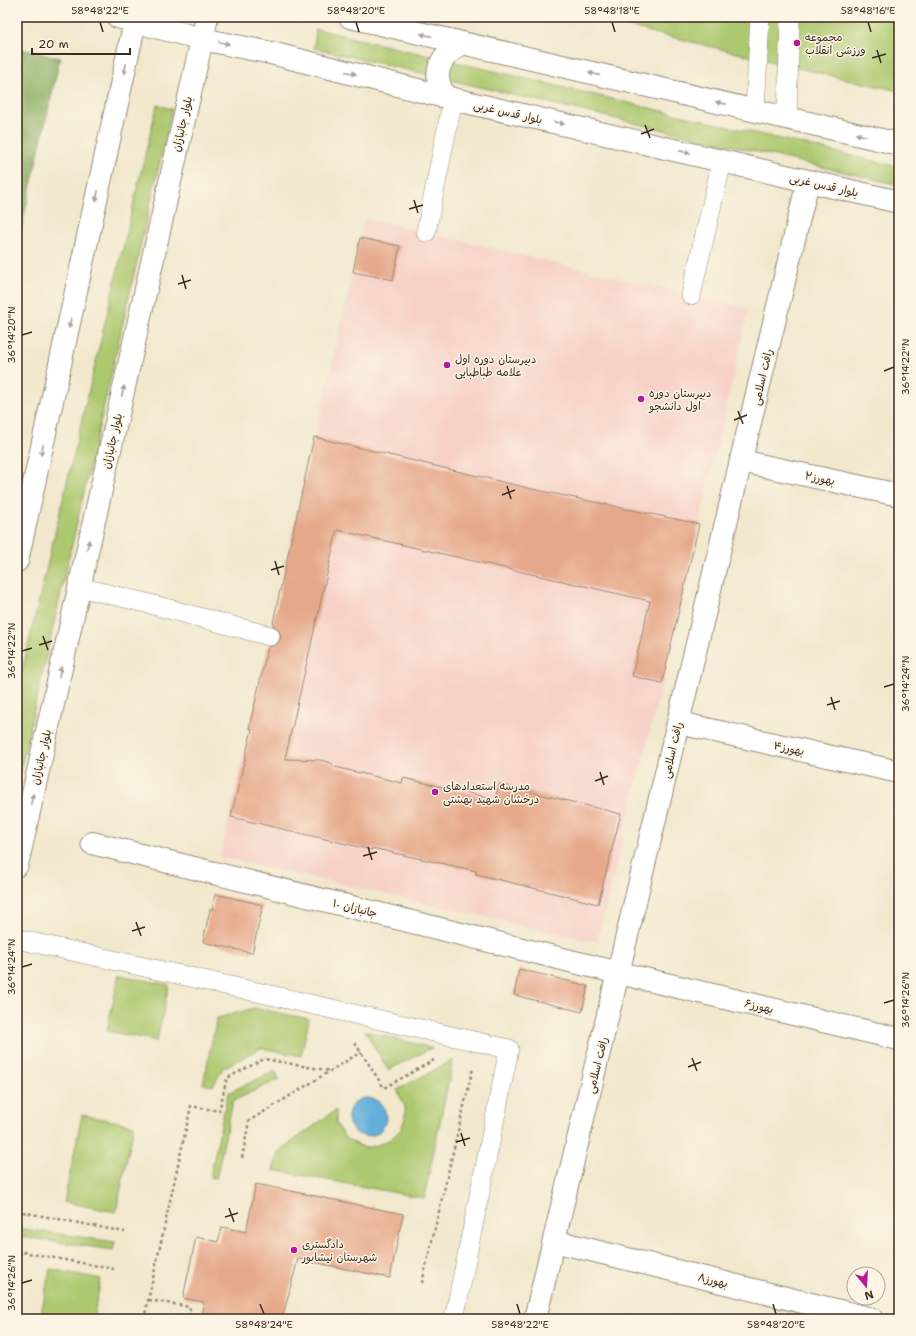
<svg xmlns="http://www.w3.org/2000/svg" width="916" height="1336" font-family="'Shantell Sans','Playpen Sans Arabic',sans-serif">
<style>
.built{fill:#f7d1c8}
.green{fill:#adc96f;stroke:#747a46}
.forest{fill:#8aad62;stroke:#626c40}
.water{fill:#62afdc;stroke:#4e6c7d}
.building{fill:#e6a88a}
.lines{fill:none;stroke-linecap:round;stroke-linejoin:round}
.service-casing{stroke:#968976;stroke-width:20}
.minor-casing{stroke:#968976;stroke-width:24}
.secondary-casing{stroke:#968976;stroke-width:24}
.primary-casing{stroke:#968976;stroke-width:24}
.path{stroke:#968976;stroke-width:2.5;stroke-dasharray:3 3;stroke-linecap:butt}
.service{stroke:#fff;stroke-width:19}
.minor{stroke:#fff;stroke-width:22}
.secondary{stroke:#fff;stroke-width:22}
.primary{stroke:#fff;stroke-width:22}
.oneway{fill:#a79f9a}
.ticks{fill:none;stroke:#3b2a1e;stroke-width:1.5}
.poi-dot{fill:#b5179e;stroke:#fcf5e5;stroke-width:1.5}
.labels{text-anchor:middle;stroke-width:3;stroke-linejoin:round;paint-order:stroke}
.poi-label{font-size:11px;fill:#3b2a1e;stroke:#fcf5e5;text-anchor:start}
.street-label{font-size:11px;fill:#3b2a1e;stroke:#fcf5e5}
.neatline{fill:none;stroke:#3b2a1e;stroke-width:1.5}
.ticks-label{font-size:10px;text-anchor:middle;fill:#3b2a1e}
</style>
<rect width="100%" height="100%" fill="#fcf5e5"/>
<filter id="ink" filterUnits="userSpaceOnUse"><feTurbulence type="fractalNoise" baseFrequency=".025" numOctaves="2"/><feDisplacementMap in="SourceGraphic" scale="8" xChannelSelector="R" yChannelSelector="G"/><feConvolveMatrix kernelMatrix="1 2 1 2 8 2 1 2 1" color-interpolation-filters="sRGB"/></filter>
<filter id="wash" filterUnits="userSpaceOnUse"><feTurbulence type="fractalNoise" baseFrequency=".012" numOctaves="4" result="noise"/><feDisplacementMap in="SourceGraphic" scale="16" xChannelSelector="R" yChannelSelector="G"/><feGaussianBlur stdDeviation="0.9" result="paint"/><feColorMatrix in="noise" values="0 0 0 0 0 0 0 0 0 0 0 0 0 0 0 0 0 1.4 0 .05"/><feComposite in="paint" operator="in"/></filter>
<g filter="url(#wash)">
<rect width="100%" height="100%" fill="#f1e8cd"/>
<path class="built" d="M365,218L749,309L662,683L597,942L220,857Z"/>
<path class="green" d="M590,17H899V91L798,68Z
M316,29L899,167V185L314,48Z
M157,105L172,109L17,784V692Z
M119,975L169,985L157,1041L107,1031Z
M255,1008L309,1019L301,1056L261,1048L223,1068L213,1086L203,1084L217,1018Z
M365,1031L432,1048L388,1070Z
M453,1060L424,1198L273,1170L278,1152L336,1110V1123L346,1139L365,1148L378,1145L391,1139L401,1129L405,1118V1107L397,1090Z
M275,1071L279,1079L233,1101L216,1178L210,1177L228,1093Z
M82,1115L134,1125L116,1212L64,1202Z
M17,1228L115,1242L113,1250L17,1236Z
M50,1269L101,1279L93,1319H40Z"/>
<path class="forest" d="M17,48L60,58L17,247Z"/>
<path class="water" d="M348 1117a19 19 0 1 1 38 0a19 19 0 1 1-38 0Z"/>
<g id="blocks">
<path class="building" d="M360,238L400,246L393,280L353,272Z
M314,437L532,489L699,524L662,683L632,676L650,601L337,530L285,759L320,760L331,763L335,767L402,783L403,778L495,799L499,784L621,814L598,904L476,874V871L372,848V850L231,817L252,729L249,728L268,647L273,646L277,644L281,638L280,633L278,629L273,625L274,618Z
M215,894L263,905L252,953L203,942L210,909L212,910Z
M519,969L588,986L582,1012L514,995Z
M256,1184L403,1214L390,1278L298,1259L282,1319H200L204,1302L183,1298L196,1237L218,1242L222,1227L246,1232Z"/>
</g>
</g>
<g filter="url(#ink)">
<use href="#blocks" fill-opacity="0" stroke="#968976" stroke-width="1"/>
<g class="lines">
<g class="service-casing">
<path id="service" d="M755,111L760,17
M787,118L790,17
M426,232L453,99
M691,295L722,161
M79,587L146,603L270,636
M17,939L190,977L509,1049L454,1319"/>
</g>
<g class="minor-casing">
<path id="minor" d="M741,461L899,495
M679,723L899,772
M92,843L619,973L899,1039
M554,1241L872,1319
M535,1319L808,181"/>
</g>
<g class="secondary-casing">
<path id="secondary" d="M118,17L202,39L271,53L453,99L899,202
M350,17L899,144
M445,97C431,73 439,56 463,43"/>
</g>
<g class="primary-casing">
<path id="primary" d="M17,561L136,17
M17,865L207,17"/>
</g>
<path class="path" d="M355,1043L384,1088L434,1060
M242,1158L249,1121L361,1052
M17,1211L125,1232
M17,1251L114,1269
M422,1283L473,1068
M149,1300L190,1307L188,1319
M144,1319L191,1106L219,1111L227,1078L264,1059L331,1071"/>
<use href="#service" class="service"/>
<use href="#minor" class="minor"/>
<use href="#secondary" class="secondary"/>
<use href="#primary" class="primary"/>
</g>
<defs><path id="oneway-solid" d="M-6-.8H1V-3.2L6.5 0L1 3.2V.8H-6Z"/></defs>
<g class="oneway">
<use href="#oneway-solid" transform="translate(426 35) rotate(-167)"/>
<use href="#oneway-solid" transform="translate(224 43) rotate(12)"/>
<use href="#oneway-solid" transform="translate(125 69) rotate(102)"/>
<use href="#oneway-solid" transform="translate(351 73) rotate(14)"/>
<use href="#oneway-solid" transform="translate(594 74) rotate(-167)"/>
<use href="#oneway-solid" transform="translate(721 103) rotate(-167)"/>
<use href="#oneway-solid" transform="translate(559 123) rotate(13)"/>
<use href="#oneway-solid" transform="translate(861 135) rotate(-167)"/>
<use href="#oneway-solid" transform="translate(685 152) rotate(13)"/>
<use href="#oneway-solid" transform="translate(97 196) rotate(102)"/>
<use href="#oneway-solid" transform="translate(70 323) rotate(102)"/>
<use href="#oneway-solid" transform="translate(123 391) rotate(-77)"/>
<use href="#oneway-solid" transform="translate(42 450) rotate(102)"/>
<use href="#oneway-solid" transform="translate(88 545) rotate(-77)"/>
<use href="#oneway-solid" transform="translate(60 672) rotate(-77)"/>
<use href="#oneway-solid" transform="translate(32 799) rotate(-77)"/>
</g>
</g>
<path class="ticks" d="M100,22L103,32M356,22L359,32M612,22L615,32M868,22L871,32M877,50L881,63M872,58L886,54M645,125L650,138M641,134L654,129M414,200L418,213M409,209L423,205M182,275L186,289M178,284L191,280M22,335L32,332M884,371L894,367M738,411L743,424M734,420L747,415M507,486L511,499M502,495L515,490M275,561L279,575M271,570L284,566M43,636L48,650M39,645L52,641M22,651L32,648M884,687L894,684M831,697L835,710M827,705L840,701M600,772L604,785M595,781L608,776M368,847L372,860M363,856L377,852M136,922L141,936M132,931L145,927M22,967L32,964M884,1003L894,1000M692,1058L697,1071M688,1067L701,1062M461,1133L465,1146M456,1142L470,1138M229,1208L234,1222M225,1217L238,1213M22,1283L32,1280M260,1304L264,1314M517,1304L520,1314M773,1304L776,1314"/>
<g class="poi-dot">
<circle cx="797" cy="43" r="4"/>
<circle cx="447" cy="365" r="4"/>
<circle cx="641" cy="399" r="4"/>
<circle cx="435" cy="792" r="4"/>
<circle cx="294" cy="1250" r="4"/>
</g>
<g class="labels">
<g class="poi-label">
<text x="805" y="41">مجموعه<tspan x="805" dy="13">ورزشی انقلاب</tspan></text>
<text x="455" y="363">دبیرستان دوره اول<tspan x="455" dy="13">علامه طباطبایی</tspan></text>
<text x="649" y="397">دبیرستان دوره<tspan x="649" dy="13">اول دانشجو</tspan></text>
<text x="443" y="790">مدرسه استعدادهای<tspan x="443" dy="13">درخشان شهید بهشتی</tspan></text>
<text x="302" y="1248">دادگستری<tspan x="302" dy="13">شهرستان نیشابور</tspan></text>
</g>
<g class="street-label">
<text transform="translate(508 112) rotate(13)" y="4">بلوار قدس غربی</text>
<text transform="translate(182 124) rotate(-77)" y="4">بلوار جانبازان</text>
<text transform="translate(824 185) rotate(13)" y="4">بلوار قدس غربی</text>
<text transform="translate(762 377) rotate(-77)" y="4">رافت اسلامی</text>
<text transform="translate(112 441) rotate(-77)" y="4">بلوار جانبازان</text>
<text transform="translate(820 478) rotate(12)" y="4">بهورز۲</text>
<text transform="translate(789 748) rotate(12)" y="4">بهورز۴</text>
<text transform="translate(672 750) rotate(-77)" y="4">رافت اسلامی</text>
<text transform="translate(41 757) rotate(-77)" y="4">بلوار جانبازان</text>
<text transform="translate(355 908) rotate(14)" y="4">جانبازان ۱۰</text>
<text transform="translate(759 1006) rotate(13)" y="4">بهورز۶</text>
<text transform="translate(597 1065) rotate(-76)" y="4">رافت اسلامی</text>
<text transform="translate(713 1280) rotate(14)" y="4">بهورز۸</text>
</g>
</g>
<rect width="916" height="1336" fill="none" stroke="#fcf5e5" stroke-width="44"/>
<g transform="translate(866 1286) rotate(162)"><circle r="19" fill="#fcf5e5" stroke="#afa495"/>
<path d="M0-3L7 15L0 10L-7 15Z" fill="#b5179e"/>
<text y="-6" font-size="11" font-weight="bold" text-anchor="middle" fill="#3b2a1e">N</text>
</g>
<path d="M32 48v6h98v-6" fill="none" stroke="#3b2a1e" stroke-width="2"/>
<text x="38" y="48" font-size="12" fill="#3b2a1e" stroke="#fcf5e5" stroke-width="3" paint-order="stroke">20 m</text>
<rect x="22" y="22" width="872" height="1292" class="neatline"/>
<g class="ticks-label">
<text x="100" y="14">58°48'22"E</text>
<text x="356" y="14">58°48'20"E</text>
<text x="612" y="14">58°48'18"E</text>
<text x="868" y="14">58°48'16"E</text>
<text transform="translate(11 335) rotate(-90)" y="4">36°14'20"N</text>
<text transform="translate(905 367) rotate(-90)" y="4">36°14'22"N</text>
<text transform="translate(11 651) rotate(-90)" y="4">36°14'22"N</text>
<text transform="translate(905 684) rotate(-90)" y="4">36°14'24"N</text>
<text transform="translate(11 967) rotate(-90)" y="4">36°14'24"N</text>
<text transform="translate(905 1000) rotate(-90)" y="4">36°14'26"N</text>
<text transform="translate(11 1283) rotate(-90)" y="4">36°14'26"N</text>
<text x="264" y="1328">58°48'24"E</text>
<text x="520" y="1328">58°48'22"E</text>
<text x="776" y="1328">58°48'20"E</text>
</g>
</svg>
